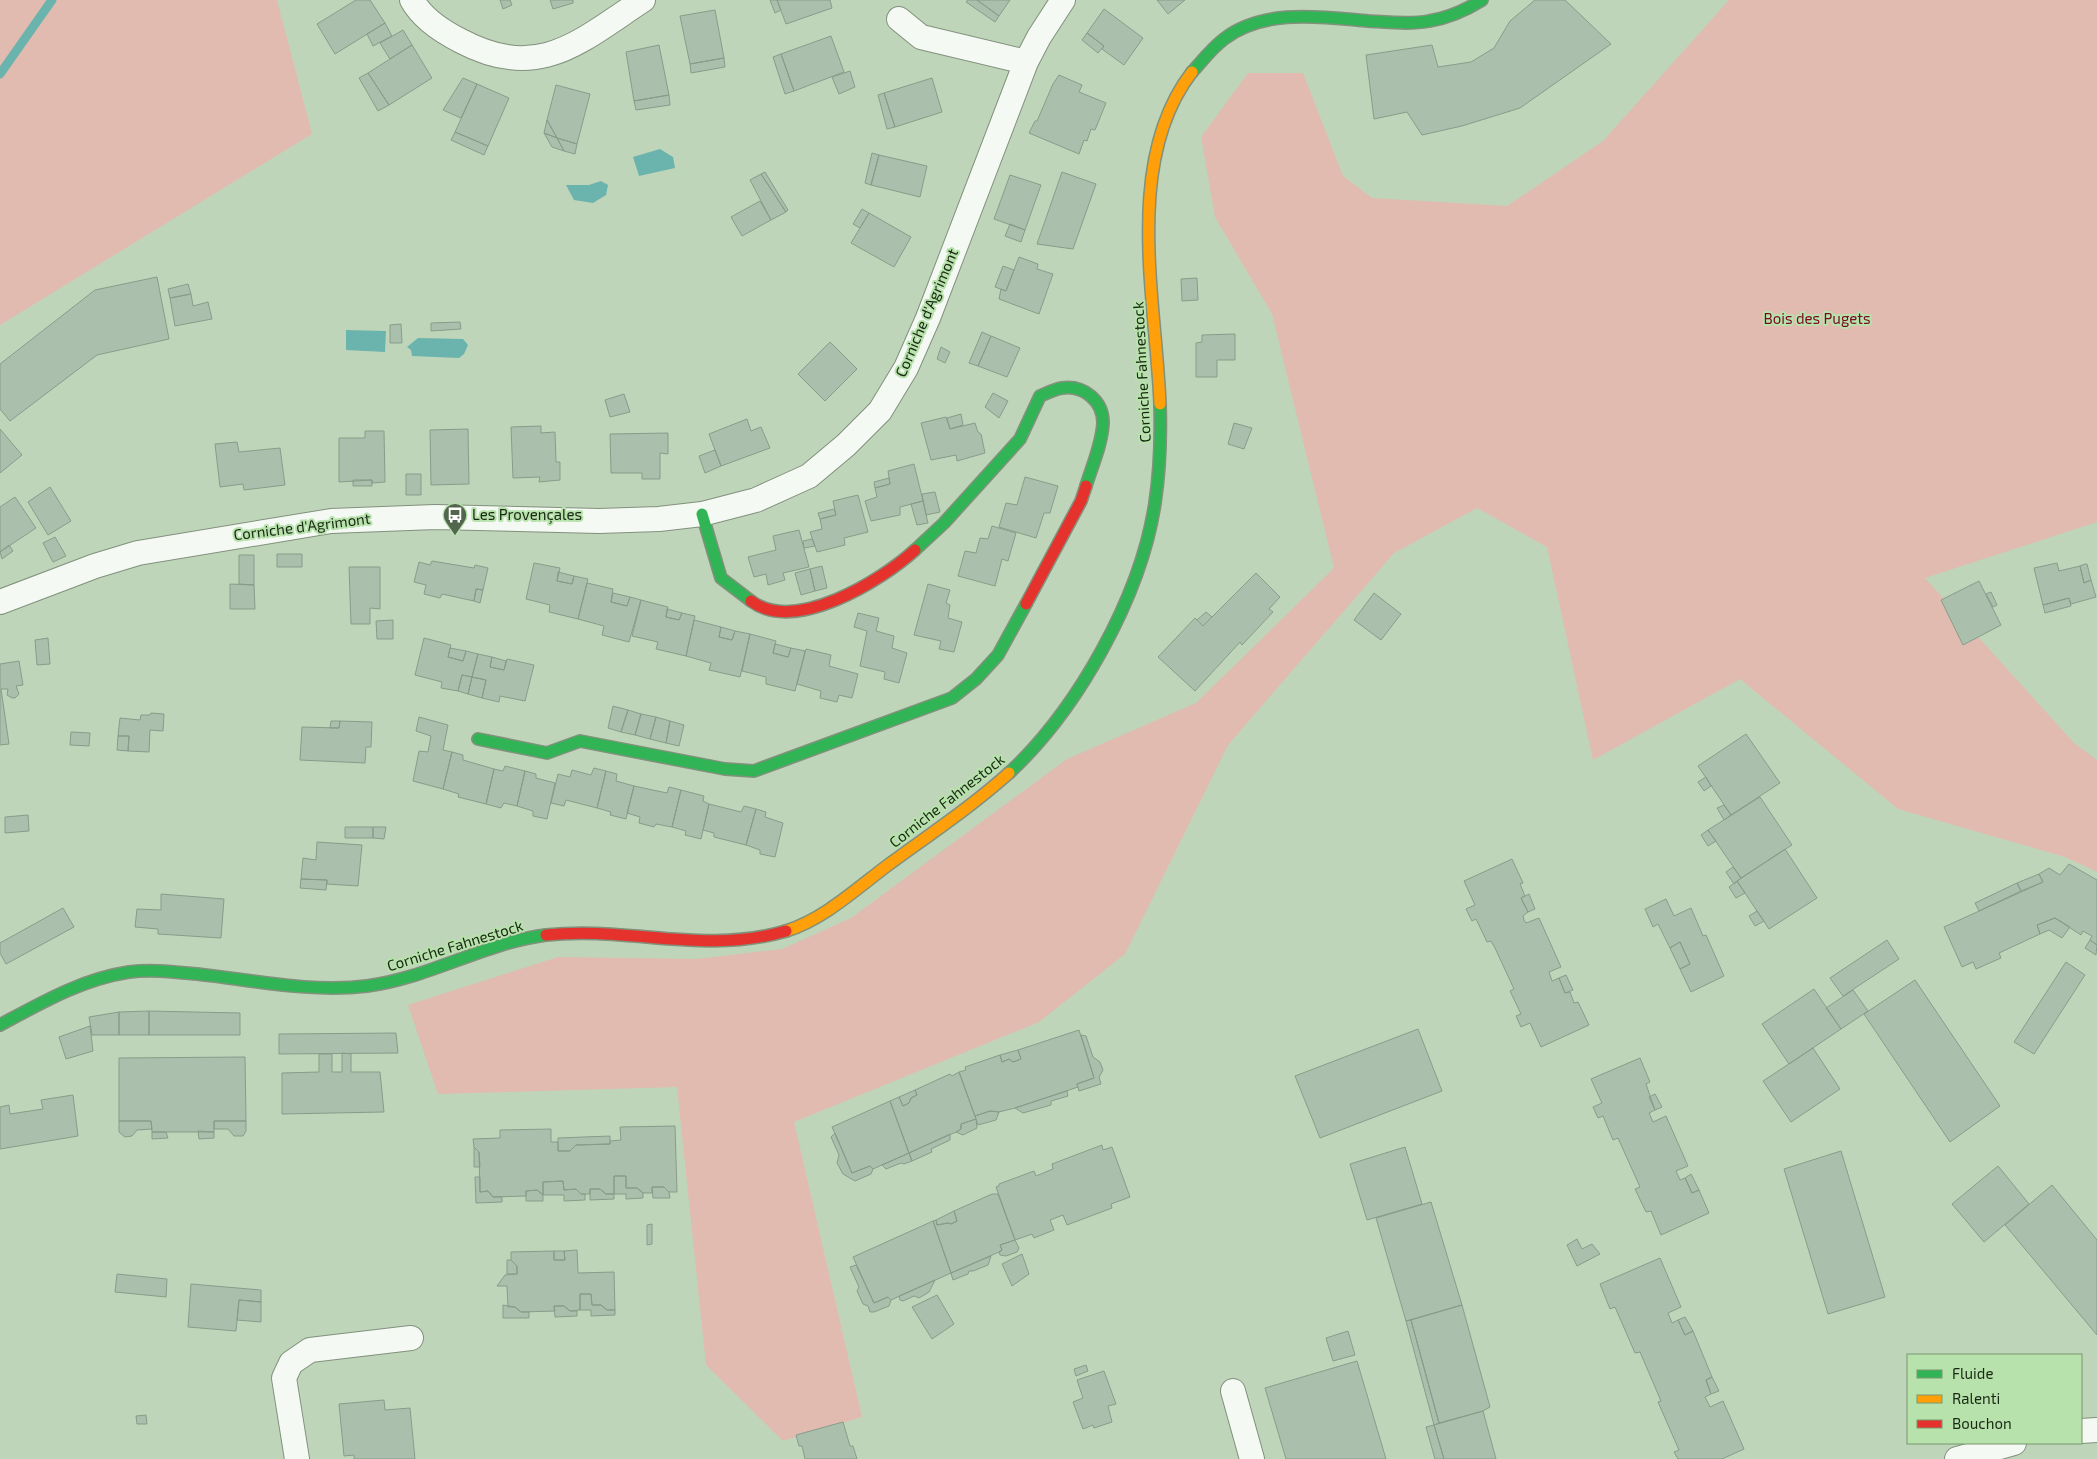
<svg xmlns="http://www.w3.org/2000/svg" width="2097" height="1459" font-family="'Exo 2',sans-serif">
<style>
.green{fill:#e1bbaf}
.water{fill:#6bb3ad}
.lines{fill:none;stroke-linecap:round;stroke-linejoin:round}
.stream{stroke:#6bb3ad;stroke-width:9}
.building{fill:#aac0ac;stroke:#879d8a}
.street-casing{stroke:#81917c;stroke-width:26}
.fast-casing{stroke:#81917c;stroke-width:14}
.slow-casing{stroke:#81917c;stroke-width:14}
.jam-casing{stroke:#81917c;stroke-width:14}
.street{stroke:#f5f9f4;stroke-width:24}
.fast{stroke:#30b455;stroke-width:11}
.slow{stroke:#ff9f0a;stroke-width:11}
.jam{stroke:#e5322d;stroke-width:11}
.labels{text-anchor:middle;stroke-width:4;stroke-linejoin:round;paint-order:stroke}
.street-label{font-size:15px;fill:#182813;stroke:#b8e2ac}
.park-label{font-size:15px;fill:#790820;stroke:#b8e2ac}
.poi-label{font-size:15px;fill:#182813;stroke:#b8e2ac;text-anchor:start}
</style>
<rect width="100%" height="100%" fill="#bfd5b9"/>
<path class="green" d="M0,0H277L312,134L0,325Z
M1729,0H2097V522L1925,578L2074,743L2097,760V872L2065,857L1898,809L1740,679L1593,760L1547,547L1477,508L1394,553L1228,745L1125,954L1039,1022L794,1122L862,1417L783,1441L706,1365L677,1087L438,1094L408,1005L558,957L696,959L782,949L851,918L1067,759L1196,703L1334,568L1272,314L1215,217L1201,137L1248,73H1303L1343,176L1372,198L1507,206L1603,141Z"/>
<path class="water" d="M660,149L673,157L675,168L639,176L633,157Z
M601,181L608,185L606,195L593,203L574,200L566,185H589Z
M346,330L386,331L385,352L346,350Z
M418,338L463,339L468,345L464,354L459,358L412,356L411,350L407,347Z"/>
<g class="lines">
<path class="stream" d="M0,74L52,0"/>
</g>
<path class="building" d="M356,0H370L385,23L335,54L317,24Z
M500,0H510L512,5L503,9Z
M550,0H573V3L553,9Z
M770,0H777L781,10L775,13Z
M777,0H830L832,8L786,24Z
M968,0H977L999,16L995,22L966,2Z
M977,0H1010L999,16Z
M1157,0H1185L1168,14Z
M1535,0H1565L1611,44L1520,108L1462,126L1422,135L1407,112L1374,119L1366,55L1432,45L1438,67L1471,62L1494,48L1510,21Z
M1104,9L1143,38L1124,65L1102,49L1104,46L1087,33Z
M715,10L724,58L690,64L680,16Z
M385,23L392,36L373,46L367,34Z
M403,30L412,45L390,59L380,43Z
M1087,33L1104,46L1098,53L1082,40Z
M831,36L844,72L794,91L781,54Z
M412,45L432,78L389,105L368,73Z
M659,45L669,95L634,101L626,52Z
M781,54L794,91L785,94L773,57Z
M724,58L725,67L691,73L690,64Z
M850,71L855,87L839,94L832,77Z
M368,73L389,105L378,111L359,78Z
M1059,75L1082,85L1079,92L1106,103L1095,130L1091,129L1087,141L1084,140L1079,154L1029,133L1035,121H1037L1053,84Z
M463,78L477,84L461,118L443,110Z
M932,78L942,112L895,127L884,93Z
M477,84L509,98L488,146L455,132Z
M556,85L590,94L577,144L557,138L547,120Z
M884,93L895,127L887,129L878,95Z
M669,95L670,105L636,110L634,101Z
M547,120L557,138L544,133Z
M455,132L488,146L484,155L451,140Z
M544,133L557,138L564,151L552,147Z
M557,138L577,144L575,154L564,151Z
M872,153L879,155L871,185L865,183Z
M879,155L927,166L920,197L871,185Z
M765,172L788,210L786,212L761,174Z
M1062,172L1096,184L1073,249L1037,244Z
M761,174L786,212L771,220L750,180Z
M1010,175L1041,185L1025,230L994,219Z
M760,201L771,220L742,236L731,217Z
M862,209L869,213L860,228L853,224Z
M869,213L911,237L894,267L851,243Z
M1010,224L1025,230L1021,242L1005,236Z
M1019,257L1038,264L1037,269L1053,274L1039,314L999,299L1001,289L1006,291Z
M1003,266L1014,270L1006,291L995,287Z
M157,277L169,339L97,355L10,421L0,409V364L95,290Z
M1197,278L1198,300L1182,301L1181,279Z
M188,284L191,294L170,298L168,289Z
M191,294L193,306L208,302L212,319L175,326L170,298Z
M460,322L461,329L431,331V323Z
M401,324L402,343H390V325Z
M982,332L991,336L978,366L969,363Z
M1235,334V360H1217V377H1196V343L1202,342V335Z
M991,336L1020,348L1007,377L978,366Z
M830,342L857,369L825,401L798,374Z
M941,347L950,352L945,363L937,359Z
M993,393L1008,401L999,418L985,407Z
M624,394L630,412L610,417L605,400Z
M961,414L963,425L950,429L947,418Z
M946,417L950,429L975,423L978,432L981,434L985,453L957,461L956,455L931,460L921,423Z
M747,419L751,431L761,427L770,448L721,466L709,434Z
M1234,423L1252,428L1244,449L1228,444Z
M541,426V433L555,432L556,462H560V480L539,482L540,477L513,478L511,427Z
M0,429L22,455L0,473Z
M468,429L469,484L431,485L430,430Z
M365,431H384L385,482L372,483V480L339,482V438H365Z
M668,433V454L660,453V479H642V473H611L610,434Z
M237,442L239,452L280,448L285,485L244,490L243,484L220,487L215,444Z
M715,450L721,466L705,473L699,456Z
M914,464L923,501L900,507V515L871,521L865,501L877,497L875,488L890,484L888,471Z
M406,474H421V495H406Z
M1025,477L1058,486L1050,513H1044L1036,538L999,527L1006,503L1017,505Z
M889,478L890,484L875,488L874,482Z
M353,480H372V486H353Z
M50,487L71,521L48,535L28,502Z
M935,492L940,512L926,515L922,494Z
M858,495L868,532L844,538L845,545L817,552L810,532L822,529L820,519L836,515L833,501Z
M15,497L36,528L0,552V507Z
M923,501L928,523L917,525L911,504Z
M834,509L836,515L820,519L818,513Z
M992,526L1016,533L1008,561L1002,559L995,586L958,576L965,551L976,553L980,538L988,539Z
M799,530L809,567L783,573L785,580L768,585L766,574L754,577L748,557L776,550L773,536Z
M55,537L66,556L53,562L43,543Z
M812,539L815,546L804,548L803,541Z
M9,545L13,551L2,559L0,552Z
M277,554H302V567H277Z
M239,555H254V585L239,584Z
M432,561L474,568L475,565L488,568L483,590L476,589L474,601L442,594L440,598L424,594L426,585L414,582L419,562L430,565Z
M534,563L560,568L557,581L572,584L574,576L588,579L578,619L549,612L550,605L526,599Z
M2057,563L2059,571L2080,566L2084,583L2091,580L2096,597L2071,604L2069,598L2043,605L2034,568Z
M2085,564H2087L2091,580L2084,583L2080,566Z
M822,566L827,588L815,591L810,569Z
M349,567H380V609L370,608V624H351Z
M810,569L815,591L801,595L795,573Z
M558,572L574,576L572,584L557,581Z
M1256,573L1280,597L1269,609L1273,612L1242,645L1240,642L1195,691L1158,657L1195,618L1203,626Z
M1979,581L2001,625L1963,645L1941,600Z
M587,583L613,589L611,602L627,606L630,597L641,600L629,642L602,635L604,626L578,619Z
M230,584L254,585L255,609H230Z
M928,584L950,590L946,603L950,605L948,618L962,622L954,652L939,649L941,641L914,635Z
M476,589L483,590L480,603L474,601Z
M1991,592L1997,605L1993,607L1986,594Z
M613,593L630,597L627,606L611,602Z
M1374,593L1401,614L1381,640L1354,620Z
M2069,598L2071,606L2045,613L2043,605Z
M641,600L668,607L666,617L679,620L682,613L695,616L686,656L656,649L658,642L632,636Z
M667,609L682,613L679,620L666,617Z
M1206,612L1212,617L1203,626L1197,620Z
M858,613L879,618L876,631L894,636L892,648L907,653L899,683L884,679L885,672L860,666L867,631L854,627Z
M393,620V639H377L376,621Z
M694,620L721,627L719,637L732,640L735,631L750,634L740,677L709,670L711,663L686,656Z
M721,627L735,631L732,640L719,637Z
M750,634L776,641L773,653L788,657L791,648L805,651L795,691L766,684V677L742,671Z
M48,638L50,664L37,665L35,640Z
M424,638L451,645L448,657L463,661L466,651L478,654L472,677L462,675L458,691L441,688L442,682L415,675Z
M775,644L791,648L788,657L773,653Z
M450,648L466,651L463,661L448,657Z
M806,649L831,655L829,666L858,674L852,698L839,695L837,702L820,698L821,691L797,684Z
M478,654L492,657L490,667L504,670L507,659L534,665L525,701L500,696L499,702L482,698L486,680L472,677Z
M492,657L506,661L504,670L490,667Z
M19,661L23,685L16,686L19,694L15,698H12L7,695L8,689H1L9,744L0,745V664Z
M462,675L472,677L468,694L458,691Z
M472,677L486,680L482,698L468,694Z
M613,706L628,710L621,732L608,728Z
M628,710L641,714L635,735L621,732Z
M151,713L164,714L163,731L150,730L149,752L128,751L129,736H118L120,718L140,720L141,715H150Z
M641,714L656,717L650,739L635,735Z
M419,717L448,725L443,750L452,752L443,789L413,781L419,751L428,752L431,736L416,731Z
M656,717L670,721L666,743L650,739Z
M331,721H340L339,728H330Z
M340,721L372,722L371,747H366L365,763L300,760L302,727L339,728Z
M670,721L684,725L679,746L666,743Z
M71,732L90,733L89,746L70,745Z
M1746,734L1780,783L1731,815L1698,766Z
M118,736H129L128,751L117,750Z
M452,752L463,755V760L494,769L486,804L458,797L459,794L443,789Z
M505,766L525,771L517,806L504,803L501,808L486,804L494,769L503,771Z
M594,768L606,771L597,808L566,800L564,806L551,803L558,774L570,777L572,770L591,775Z
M525,771L536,774V778L555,783L547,819L533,816V811L517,806Z
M606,771L617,774L616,781L634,786L626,819L610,815L611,812L597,808Z
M1706,777L1711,786L1704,791L1698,782Z
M634,786L667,793L669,787L681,790L672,827L656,824L654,827L639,823L640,817L627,813Z
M681,790L704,796L703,801L709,804L701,839L685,835L686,831L672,827Z
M1760,797L1792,845L1741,878L1708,830Z
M709,804L741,812L744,806L756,809L746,845L714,837V833L703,830Z
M1724,805L1731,815L1724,820L1717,808Z
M756,809L766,812L765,817L783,823L775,857L760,854V850L746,845Z
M28,815L29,831L5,833V817Z
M345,827H373V838H345Z
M373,827H386L384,839L373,838Z
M1708,830L1716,841L1708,846L1701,835Z
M317,842L362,845L358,886L327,884V880L301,879L303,858L316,860Z
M1785,849L1817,898L1769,929L1737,881Z
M1512,859L1523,883L1520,884L1525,896L1521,898L1528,912L1523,916L1524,920L1526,923L1539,918L1561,967L1549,972L1552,981L1559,978L1565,993L1570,992L1574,1003L1578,1002L1589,1025L1541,1047L1530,1023L1521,1027L1516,1016L1521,1014L1510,991L1514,989L1495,948L1491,941L1487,942L1476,919L1472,921L1466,909L1475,905L1464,881Z
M2069,864L2097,880V945L2090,940L2092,936L2083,931L2081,935L2055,918L2037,925L2040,934L1999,953L2001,958L1976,969L1973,962L1962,967L1944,927L2043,882L2039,874L2049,868L2060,875Z
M1733,867L1741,878L1734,884L1726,872Z
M2039,874L2043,882L2021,891L2017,883Z
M301,879L327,880L326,890L300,888Z
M1737,881L1745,893L1736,898L1729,887Z
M2017,883L2021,891L1979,911L1975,903Z
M161,894L224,899L221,938L158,934V929L135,927L137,909L161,910Z
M1529,894L1535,909L1528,912L1521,898Z
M1666,899L1674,916L1691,908L1703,936L1706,935L1724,976L1691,992L1680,969L1690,964L1680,942L1670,948L1658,924L1653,927L1645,909Z
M63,908L74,927L6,964L0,953V943Z
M1757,911L1764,921L1755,926L1749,916Z
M2055,918L2070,927L2062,938L2049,930L2040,934L2037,925Z
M1887,940L1899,959L1843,996L1830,978Z
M2090,940L2097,945L2096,955L2085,948Z
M1680,942L1690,964L1680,969L1670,948Z
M2066,962L2085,975L2034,1054L2014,1042Z
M1566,975L1573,990L1565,993L1559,978Z
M1915,980L2000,1106L1950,1142L1864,1014Z
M1814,989L1841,1029L1789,1064L1762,1024Z
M1853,990L1868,1011L1841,1029L1826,1008Z
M149,1011V1035H119V1012Z
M149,1011L240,1013V1035H149Z
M119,1012V1035H92L89,1017Z
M90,1026L93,1051L66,1059L59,1037Z
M1418,1029L1442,1091L1320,1138L1295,1076Z
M1079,1030L1094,1078L1077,1084L1078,1087L1015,1108L999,1112L990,1111L975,1116L959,1072L966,1070L965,1067L1000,1055L1002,1062L1009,1059L1013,1062L1021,1059L1018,1050Z
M396,1033L398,1053L279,1054V1034Z
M1081,1035L1086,1036L1093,1057L1100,1062L1103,1070L1099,1077L1101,1084L1079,1091L1077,1084L1094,1078Z
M1813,1048L1840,1089L1791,1122L1763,1081Z
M1018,1050L1021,1059L1013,1062L1009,1059L1002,1062L1000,1055Z
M342,1053L351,1054V1072H380L384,1112L282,1114V1073L319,1072V1054H332V1072H342Z
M245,1057L246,1121H214V1132H152L151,1121H119V1058Z
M1640,1058L1650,1082L1646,1084L1655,1110L1649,1113L1653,1122L1666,1116L1688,1166L1676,1171L1680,1180L1685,1178L1692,1193L1699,1190L1709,1213L1661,1235L1651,1211L1646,1212L1635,1189L1640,1187L1618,1138L1613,1140L1603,1116L1598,1118L1593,1107L1602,1103L1591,1079Z
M959,1072L976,1119L961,1124V1129L956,1132L909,1153L890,1101L899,1097L903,1106L909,1103L911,1098L917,1095L915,1090L950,1074L952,1076Z
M915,1090L917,1095L911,1098L909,1103L903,1106L899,1097Z
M1067,1091L1068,1096L1051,1101V1105L1023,1113L1015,1108Z
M1655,1094L1662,1107L1655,1110L1649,1097Z
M73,1095L78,1136L0,1149V1107L9,1105L10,1114L43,1109L41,1100Z
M890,1101L909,1153L873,1169L870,1166L852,1173L832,1127Z
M990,1111L999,1112L996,1120L978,1125L975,1116Z
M976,1119L977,1128L963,1135L956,1132L961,1129V1124Z
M119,1121H151L152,1129L137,1130L132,1136L125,1137L119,1132Z
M214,1121H246V1131L243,1136H234L228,1129H214Z
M675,1126L677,1192H669L664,1187H652V1193H643L637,1188H626V1176H614V1194H606L600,1189H590V1194H581L576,1189L564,1190L563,1181L543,1182V1195L537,1190L526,1191V1196L493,1197L488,1191L480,1192L479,1152L474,1147L473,1139L500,1138V1130L551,1129V1142H558V1151H570L576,1145L610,1144V1141L621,1140L620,1127Z
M198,1131L214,1132V1138L199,1139Z
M152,1132H166L168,1138L152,1139Z
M835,1133L852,1173L870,1166L873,1169L871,1174L855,1181L843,1174L837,1163L839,1155L831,1137Z
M950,1134V1140L931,1149L932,1152L912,1161L909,1153Z
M610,1136V1144L576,1145L570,1151H558V1138Z
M1102,1145L1103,1150L1112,1147L1130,1197L1111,1204L1112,1208L1067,1225L1063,1215L1050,1220L1054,1230L1034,1238L1032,1234L1015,1240L996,1187L999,1186V1184L1034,1171L1036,1176L1053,1169L1052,1164Z
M474,1147L479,1152L480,1167H474Z
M1405,1147L1422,1204L1367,1220L1350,1164Z
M1841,1151L1885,1297L1828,1314L1784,1169Z
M909,1153L912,1161L904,1164L901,1163L886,1169L882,1165Z
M1998,1166L2029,1204L1984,1242L1952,1204Z
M1691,1174L1699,1190L1692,1193L1685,1178Z
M614,1176H626V1188H637L643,1193V1198L626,1199V1194H614Z
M475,1177H480V1192L488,1191L493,1197H502V1202L476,1203Z
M563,1181L564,1190L576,1189L581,1194H585V1200L564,1201V1195H543V1182Z
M2052,1185L2097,1240V1335L2005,1225Z
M652,1187H664L669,1192L670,1198H653Z
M590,1189H600L606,1194H614V1199L590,1200Z
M537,1190L543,1195V1201H526V1191Z
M992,1194H998L1015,1240L1000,1245L1002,1250L999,1252L951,1273L933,1221L936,1220L937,1225L948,1223L951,1224L957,1221L954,1211Z
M1431,1202L1462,1305L1406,1321L1376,1218Z
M954,1211L957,1221L951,1224L948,1223L937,1225L936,1220Z
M933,1221L951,1273L891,1300L888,1297L874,1303L853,1257Z
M652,1224V1244L647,1245V1225Z
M1577,1239L1582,1249L1592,1244L1600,1254L1577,1266L1567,1245Z
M1015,1240L1019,1248L1017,1252L1006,1256L1000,1255L999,1252L1002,1250L1000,1245Z
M577,1250L578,1273L614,1272L615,1310H607L601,1305H592L591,1294H580V1310L570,1311L564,1306H554L555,1311L521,1312L515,1307H508L507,1286H497L505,1275L517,1274V1266L511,1260V1252L554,1251V1260H565L564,1251Z
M554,1251H564L565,1260H554Z
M1022,1254L1029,1274L1012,1286L1002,1264Z
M991,1256L988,1265L973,1271H969L968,1274L953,1280L951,1273Z
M1660,1258L1681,1307L1668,1313L1672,1323L1678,1320L1685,1335L1693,1331L1712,1377L1706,1380L1711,1394L1705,1397L1710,1407L1723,1401L1744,1449L1722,1459H1678L1674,1452L1679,1450L1658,1402L1661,1401L1640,1352L1635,1353L1615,1307L1610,1309L1600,1284Z
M507,1260H511L517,1266V1274H507Z
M856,1265L874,1303L888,1297L891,1300L889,1306L874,1312H870L868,1306L863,1304L857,1291L859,1287L850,1267Z
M117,1274L167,1279L166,1297L115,1292Z
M935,1280L929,1292L919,1298L914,1296L903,1301L900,1300L899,1296Z
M191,1284L261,1290V1302L239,1300L236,1331L188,1327Z
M580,1294H591L592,1305H601L607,1310H615V1315L591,1316V1310H580Z
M937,1295L954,1324L932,1339L912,1307Z
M239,1300L261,1302V1322L237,1320Z
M503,1305L515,1307L521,1312H529V1318H503Z
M1462,1305L1490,1407L1483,1411L1439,1423L1411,1320Z
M554,1306H564L570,1311H577V1316L555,1317Z
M1685,1317L1693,1331L1685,1335L1678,1320Z
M1411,1320L1439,1423L1434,1425L1406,1321Z
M1348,1331L1355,1355L1333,1361L1326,1338Z
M1357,1361L1386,1459H1286L1265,1388Z
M1086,1365L1088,1371L1076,1376L1074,1369Z
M1104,1371L1116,1404L1108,1406L1112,1422L1094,1428L1093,1425L1083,1429L1073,1402L1083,1398L1077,1380Z
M1712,1377L1719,1391L1711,1394L1706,1380Z
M384,1400L385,1410L410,1408L415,1459H354V1455L344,1456L339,1404Z
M1483,1411L1496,1459H1444L1434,1425Z
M146,1415L147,1424H137L136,1416Z
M843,1422L850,1446H853L857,1459H805L802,1446H799L796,1435Z
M1434,1425L1444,1459H1435L1426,1427Z"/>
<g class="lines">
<g class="street-casing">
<path id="street" d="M412,0C422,18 443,32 461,41C539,82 579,42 643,0
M899,19L921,37L1026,62
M0,602L95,566L138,553L331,521L435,517L599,521L659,519L702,514L756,500L809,476L846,445L880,411L906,368L928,318L1026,62L1039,37L1063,0
M1233,1391L1252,1459
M2081,1431L2097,1430
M297,1459L284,1378L291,1363L310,1350L411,1338
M1957,1459L2014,1443"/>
</g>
<g class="fast-casing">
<path id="fast" d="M1192,72C1202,61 1212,48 1224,39C1264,8 1322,17 1368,21C1388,22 1409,25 1429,21C1448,18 1466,10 1482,0
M702,514L721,578L751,601
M915,550L944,523L1020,439L1040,396C1047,393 1055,389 1062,388C1083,385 1103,400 1103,423C1102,444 1092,466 1086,486
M478,739L547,753L580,741L725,769L754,771L952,698L976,679L998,655L1026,604
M1009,773C1078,709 1141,596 1155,503C1160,470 1161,437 1160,404
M0,1025C41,1003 82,979 129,972C152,969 175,972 197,974C253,980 311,993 367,986C429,978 484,943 546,935"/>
</g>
<g class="slow-casing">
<path id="slow" d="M1160,404C1156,300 1123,161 1192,72
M786,931C824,919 856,889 888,865C929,835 971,807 1009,773"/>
</g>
<g class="jam-casing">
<path id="jam" d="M751,601C795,634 881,581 915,550
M1026,604L1081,501L1086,486
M546,935C628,926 704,955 786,931"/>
</g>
<use href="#street" class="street"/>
<use href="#fast" class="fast"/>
<use href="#slow" class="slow"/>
<use href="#jam" class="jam"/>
</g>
<defs>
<g id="bus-pin" transform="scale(1.25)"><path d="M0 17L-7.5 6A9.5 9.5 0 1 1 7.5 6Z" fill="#52654d" stroke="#b8e2ac"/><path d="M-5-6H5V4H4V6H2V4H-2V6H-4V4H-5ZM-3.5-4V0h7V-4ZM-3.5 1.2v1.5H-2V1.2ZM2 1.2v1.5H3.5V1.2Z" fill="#fff"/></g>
</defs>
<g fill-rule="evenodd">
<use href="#bus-pin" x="455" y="515"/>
</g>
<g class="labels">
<g class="street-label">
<text transform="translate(927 313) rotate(-67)" y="5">Corniche d'Agrimont</text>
<text transform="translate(1142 372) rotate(-93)" y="5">Corniche Fahnestock</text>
<text transform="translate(302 527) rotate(-7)" y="5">Corniche d'Agrimont</text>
<text transform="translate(947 801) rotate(-38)" y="5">Corniche Fahnestock</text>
<text transform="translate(455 946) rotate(-17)" y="5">Corniche Fahnestock</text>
</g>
<g class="park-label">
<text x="1817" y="324">Bois des Pugets</text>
</g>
<g class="poi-label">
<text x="472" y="520">Les Provençales</text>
</g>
</g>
<rect x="1907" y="1354" width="175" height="90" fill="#b8e2ac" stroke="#78986f"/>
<rect x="1917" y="1370" width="25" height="8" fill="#30b455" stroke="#78986f"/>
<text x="1952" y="1379" font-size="15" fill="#182813">Fluide</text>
<rect x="1917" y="1395" width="25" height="8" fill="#ff9f0a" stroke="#78986f"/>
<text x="1952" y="1404" font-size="15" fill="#182813">Ralenti</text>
<rect x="1917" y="1420" width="25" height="8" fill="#e5322d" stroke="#78986f"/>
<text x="1952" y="1429" font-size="15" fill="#182813">Bouchon</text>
</svg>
